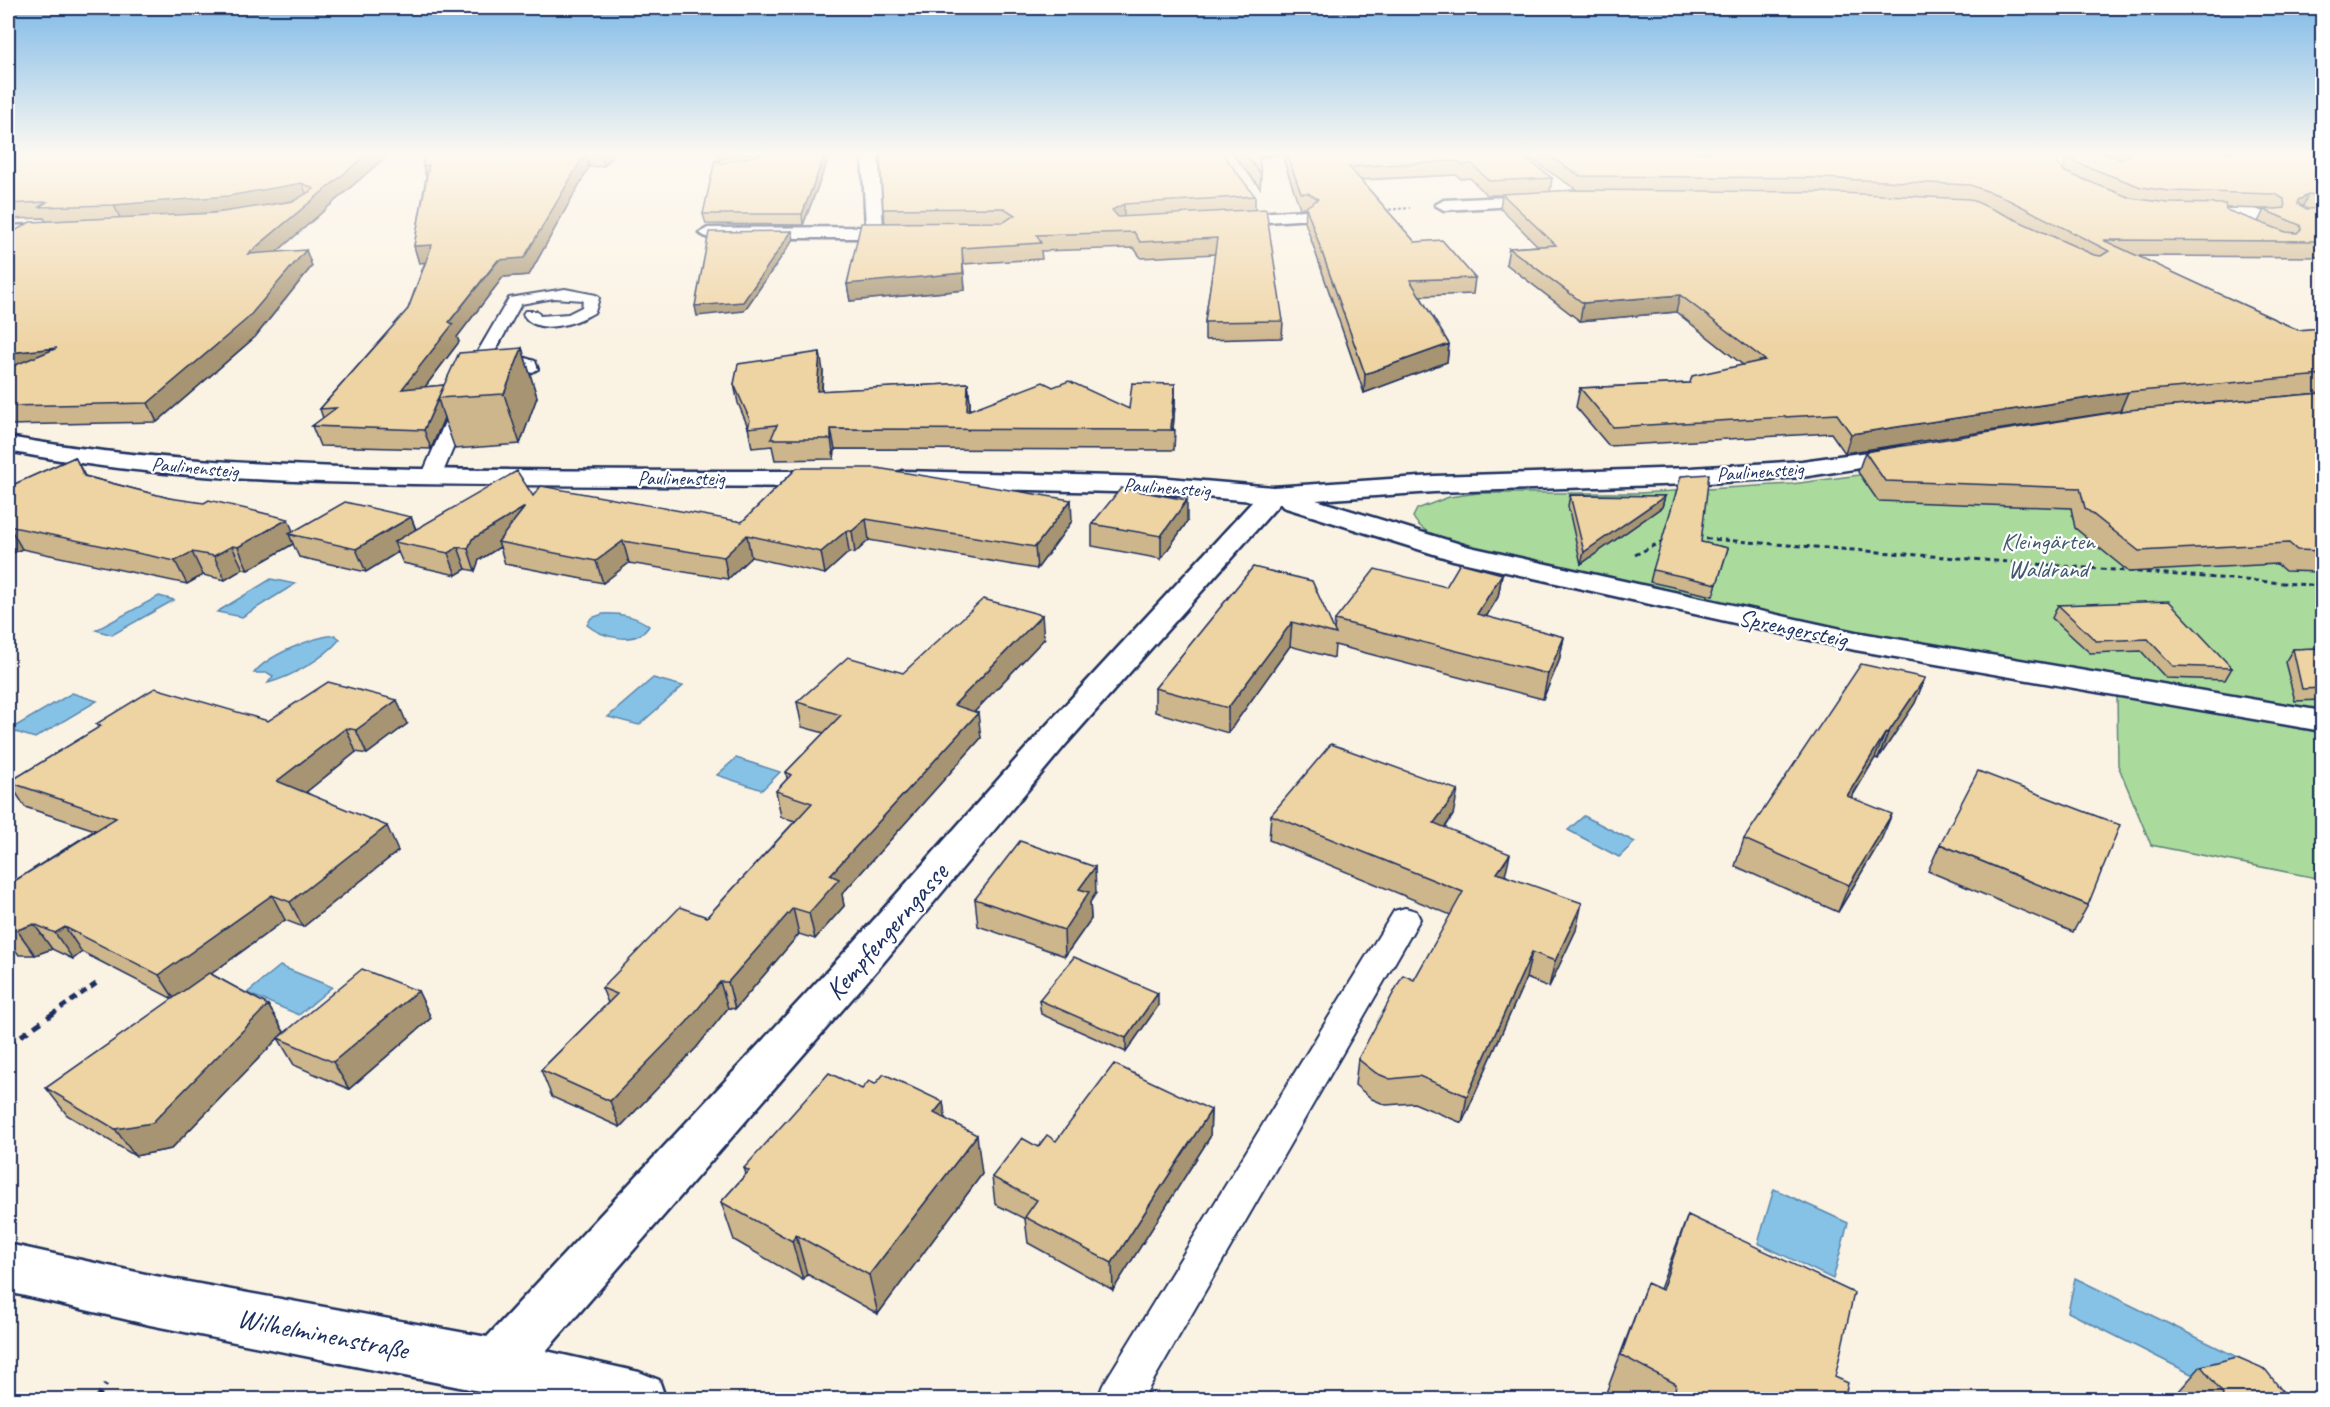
<svg xmlns="http://www.w3.org/2000/svg" width="2330" height="1407" font-family="Caveat,sans-serif">
<style>
.green{fill:#aadb9c;stroke:#62857d;stroke-width:1.5}
.water{fill:#85c2e5;stroke:#5b87af;stroke-width:1.5}
.lines{fill:none;stroke-linecap:round;stroke-linejoin:round}
.service-casing{stroke:#1b2f5e;stroke-width:4}
.minor-casing{stroke:#1b2f5e;stroke-width:5}
.path-far3{stroke:#1b2f5e;stroke-width:2;stroke-dasharray:3 2;stroke-linecap:butt}
.path-far2{stroke:#1b2f5e;stroke-width:3;stroke-dasharray:5 4;stroke-linecap:butt}
.path-far1{stroke:#1b2f5e;stroke-width:4.5;stroke-dasharray:7 5;stroke-linecap:butt}
.path{stroke:#1b2f5e;stroke-width:5;stroke-dasharray:9 7;stroke-linecap:butt}
.service{fill:#fff;fill-rule:evenodd}
.minor{fill:#fff;fill-rule:evenodd}
.wall{fill:#cdb58c;stroke:#1b2f5e;stroke-width:1.5;fill-rule:evenodd}
.shaded-wall{fill:#a79472;stroke:#1b2f5e;stroke-width:1.5}
.building{fill:#eed3a3;stroke:#1b2f5e;stroke-width:1.5}
.labels{text-anchor:middle;stroke-width:4.5;stroke-linejoin:round;paint-order:stroke}
.far-street-label{font-size:20px;fill:#1b2f5e;stroke:#fff}
.park-label{font-size:24px;fill:#3f5a6e;stroke:#fff}
.street-label{font-size:24px;fill:#1b2f5e;stroke:#fff}
.near-street-label{font-size:28px;fill:#1b2f5e;stroke:#fff}
</style>
<rect width="100%" height="100%" fill="#faf2e3"/>
<filter id="ink" filterUnits="userSpaceOnUse"><feTurbulence type="fractalNoise" baseFrequency=".0167" numOctaves="2"/><feDisplacementMap in="SourceGraphic" scale="12" xChannelSelector="R" yChannelSelector="G"/><feConvolveMatrix kernelMatrix="1 2 1 2 8 2 1 2 1" color-interpolation-filters="sRGB"/></filter>
<g filter="url(#ink)">
<path class="green" d="M2322,413V711L1873,634L1610,583L1452,543C1437,536 1421,532 1413,517L1417,509L1449,497L1478,493H1640L1792,484Z
M2117,694L2322,729V879L2151,845L2118,765Z"/>
<path class="water" d="M271,579L295,584L242,617L217,612Z
M159,596L174,600L112,635L96,630Z
M603,614C618,613 637,616 649,626C637,646 602,638 587,625L591,618Z
M335,635L340,639C323,659 293,676 268,683L273,676L268,673H254C268,655 313,637 335,635Z
M653,678L683,686L639,725L608,717Z
M72,693L97,701L35,738L9,730Z
M736,758L780,772L762,790L717,775Z
M1584,816L1635,842L1619,857L1568,830Z
M280,966L332,987L299,1015L247,993Z
M1774,1189L1848,1223L1833,1279L1758,1243Z
M2075,1278L2241,1359L2237,1397L2068,1312Z"/>
<g class="lines">
<g class="service-casing">
<path id="service" d="M2036,152L2073,153L2089,163C2081,170 2050,170 2042,163L2044,160L2060,159L2037,157Z
M2200,208L2256,209L2278,219C2270,226 2225,227 2218,220L2223,216L2195,215V209Z
M565,289L596,295L599,298L595,312C576,324 536,337 523,314L525,311H537L540,316L568,314L582,307L583,300L554,298L521,304L492,357H522L535,361L538,369L529,374L523,373L519,367L488,365L441,477L438,481H424L421,477L470,365L509,298Z
M1405,908L1416,911L1420,919L1142,1400H1097L1103,1385L1394,911Z"/>
</g>
<g class="minor-casing">
<path id="minor" d="M862,152H878L883,227L910,228L913,232L910,236L875,238H708L699,233L708,228L866,227Z
M1546,195L1552,196L1554,200L1552,204L1444,210L1435,205L1444,200Z
M1306,210L1315,215L1312,219L1224,225L1215,220L1224,215Z
M60,224L69,229L66,233L8,236V226Z
M8,437C144,461 280,466 418,469C555,471 693,471 830,471L839,474L843,479L839,484L830,487C691,486 552,486 413,484C277,482 142,477 8,451Z
M1904,447L1913,450L1917,455L1913,460L1802,477L1691,484L1434,492L1316,500L1470,547L1855,632L2322,711V731L1855,650L1453,560L1283,507L1280,503L1067,743L883,963L546,1351L639,1372L659,1380L666,1400H524L150,1325L8,1292V1244L150,1275L487,1337L855,941L1043,729L1253,501L1157,493L902,487L893,484L889,479L893,474L902,471L1157,477L1273,487L1434,476L1691,468L1802,461Z"/>
</g>
<path class="path-far3" d="M1384,210L1410,208"/>
<path class="path-far2" d="M1697,538L2322,586
M1635,555L1663,541"/>
<path class="path-far1" d="M51,1015L100,981"/>
<path class="path" d="M8,1045L54,1013
M96,1400L106,1384"/>
<use href="#service" class="service"/>
<use href="#minor" class="minor"/>
</g>
<path class="wall" d="M8,152H391L276,252L312,266L255,337L157,422L8,425V235L46,221L44,218L8,219Z
M424,152H615L604,166L589,167L529,275L503,277L457,337L459,342L425,387L444,385L522,348L537,397L520,444L455,449L444,418L431,449L320,446L312,426L323,418L320,409L408,309L425,262L419,263L414,246L426,177L423,166Z
M831,152L803,225L706,224L703,214L722,163Z
M1231,152H1517L1552,178L1550,192L1577,190L1520,152H2048L2065,172H2066L2063,169L2068,155L2093,154L2094,153L2092,152H2322V257L2137,256L2298,330L2322,328V393L2120,411L1845,453L1831,433L1609,446L1576,407L1580,388L1690,383L1743,365L1676,312L1580,321L1506,264L1509,248L1538,246L1500,208L1502,195H1487L1470,178L1461,179L1456,175L1361,180L1415,242L1475,278L1473,294L1420,296L1449,344L1447,362L1364,393L1305,222L1306,208H1300L1281,153L1259,159L1261,174L1260,188ZM2226,208L2268,209L2270,210H2264L2258,222L2226,210Z
M1255,196V210L1283,321L1282,338L1205,340V322L1215,254L1141,258L1134,248L1041,251L1042,259L963,264L965,290L850,301L847,284L885,223L883,209Z
M823,371L822,391L968,383L970,402V410L1053,387L1129,409L1175,384V404L1173,429L1175,430L1174,450L835,449L834,459L775,460L772,446L752,448L748,427L738,403L734,384Z
M2322,393V572L2285,571L2277,564L2129,572L2075,528L2071,508L1878,501L1858,472L1865,452Z
M75,457L85,476L294,531L411,517L416,529L533,496L742,522L797,468L1072,521L1037,569L869,540L855,553L849,552L825,574L751,557L728,579L629,563L603,583L505,564L500,547L479,560L475,571L466,569L456,575L403,563L398,552L366,572L299,557L293,544L248,570L243,569L225,580L203,575L187,584L22,549L8,555V487Z
M1570,495L1665,496L1662,507L1581,564L1568,506Z
M1187,522L1161,559L1092,546V524Z
M1701,542L1728,548L1713,596L1650,582L1653,570Z
M1253,567L1334,630L1335,620L1446,587L1502,574L1498,597L1486,617L1564,637L1559,661L1543,699L1335,645L1334,658L1290,646L1228,733L1155,712V688Z
M2058,605L2232,668L2225,680L2166,678L2141,651L2090,653L2052,618Z
M1044,639L974,712L981,738L842,894L844,906L815,939L799,934L735,1009L728,1008L696,1048L620,1127L552,1097L541,1070L608,1003L602,988L707,917L795,821L781,817L776,791L787,779L786,772L824,733L802,727L797,702L903,673Z
M2322,648V700L2295,701L2285,662L2293,649Z
M1925,678L1915,703L1878,759L1875,758L1852,797L1881,840L1838,912L1735,866L1744,839Z
M268,721L407,724L367,754L356,752L306,792L398,851L303,927L285,920L211,974L268,1005L284,1032L171,1149L135,1156L67,1115L46,1088L173,999L82,952L73,959L52,949L35,955H19L8,940V885L95,830L25,807L9,782L98,728L96,724Z
M1271,815H1453L1445,828L1576,930L1549,987L1526,978L1462,1123L1414,1103L1386,1105L1372,1099L1355,1085L1358,1059L1414,980L1451,915L1269,840Z
M1940,844L2088,905L2073,932L1928,871Z
M1096,893L1090,902L1091,919L1065,956L978,926L975,899Z
M418,991L431,1018L349,1089L294,1065L278,1038Z
M1039,1000L1158,1006L1126,1052L1041,1014Z
M875,1084L943,1102L945,1119L982,1174L878,1314L807,1274L803,1280L734,1240L721,1202L746,1174L744,1168L862,1089Z
M1211,1110L1210,1137L1113,1290L1028,1243L1025,1219L995,1204L992,1177L1038,1147L1056,1141Z
M1688,1215L1835,1377L1844,1400H1619L1606,1393L1647,1283L1660,1289L1673,1254Z
M2201,1366L2283,1392L2298,1400H2171Z"/>
<path class="shaded-wall" d="M370,152H391L255,271L248,254Z
M586,152L589,167L529,275L503,277L457,337L459,342L409,408L402,389L449,322Z
M600,152H615L604,166Z
M718,152H755L719,160Z
M826,152H831L803,225L802,214Z
M1256,152H1281V153L1256,159Z
M429,165L428,181L423,166Z
M302,183L308,198L234,211L121,220L114,205Z
M2308,195L2301,210L2291,215L2298,200Z
M1124,204V219L1113,226L1112,210Z
M792,231L794,239L744,311L697,316L695,306Z
M432,245L437,261L419,263L414,246Z
M962,248L965,290L850,301L847,284Z
M306,250L312,266L255,337L157,422L148,403Z
M1680,295L1676,312L1580,321L1583,303Z
M1449,344L1447,362L1364,393L1365,374Z
M57,348L8,372V353Z
M522,348L537,397L520,444L504,394Z
M820,352L823,371L820,411L817,391Z
M968,383L970,402L968,431L967,411Z
M1175,384V404L1173,430H1171Z
M2128,392L2120,411L1845,453L1851,434Z
M438,399L444,418L431,449L424,430Z
M831,429L835,449L834,459L831,439Z
M1665,496L1662,507L1581,564L1584,552Z
M1071,500L1072,521L1037,569L1035,547Z
M1187,500V522L1161,559V536Z
M525,507L498,542L500,547L479,560L475,571L468,549L472,539Z
M411,517L419,539L394,542L398,552L366,572L356,549Z
M288,519L295,536L289,534L293,544L248,570L238,547Z
M866,519L869,540L855,553L852,531Z
M9,526L22,549L8,555V526Z
M846,531L849,552L825,574L821,552Z
M747,535L751,557L728,579L724,557Z
M623,541L629,563L603,583L596,561Z
M232,546L243,569L225,580L214,556Z
M458,547L466,569L456,575L448,553Z
M192,552L203,575L187,584L175,561Z
M1502,574L1498,597L1473,638L1477,614Z
M1042,615L1044,639L957,730L954,705Z
M1292,622L1290,646L1228,733V708Z
M1564,637L1559,661L1543,699L1548,674Z
M1925,678L1915,703L1878,759L1888,733Z
M397,700L407,724L367,754L356,730Z
M978,713L981,738L842,894L844,906L815,939L809,913L830,875Z
M346,728L356,752L290,805L277,781Z
M1886,732L1875,758L1837,821L1847,796Z
M1458,790L1453,815L1430,849L1434,823Z
M1892,814L1881,840L1838,912L1849,885Z
M387,826L398,851L303,927L290,902Z
M1510,854L1504,880L1497,873Z
M1095,867L1096,893L1090,902L1091,919L1065,956L1064,930L1079,889Z
M272,895L285,920L175,1000L159,975Z
M1582,903L1576,930L1549,987L1555,961Z
M793,908L799,934L735,1009L728,982Z
M34,924L52,949L35,955L17,930Z
M65,927L82,952L73,959L55,933Z
M1532,952L1526,978L1462,1123L1467,1096Z
M720,982L728,1008L696,1048L620,1127L610,1101Z
M418,991L431,1018L349,1089L333,1062Z
M1158,993V1006L1126,1052V1038Z
M268,1005L284,1032L171,1149L135,1156L115,1129Z
M943,1102L949,1141L934,1113Z
M1211,1110L1210,1137L1113,1290L1112,1263Z
M977,1135L982,1174L878,1314L869,1275Z
M796,1235L807,1274L803,1280L792,1241Z"/>
<path class="building" d="M8,152H370L248,254L306,250L247,319L148,403L8,406V368L57,348L8,353V235L30,222L216,213L294,201L314,189L302,183L228,196L114,205L39,207L47,202L8,204Z
M424,152H600H586L524,258L498,260L449,322L453,324L402,389L444,385L424,430L312,426L336,408L320,409L408,309L432,245L414,246L429,165L423,166Z
M771,152H826L802,214H703L715,160L722,163Z
M880,152H1221L1255,196L1124,204L1112,210L1118,217L1266,209L1283,321L1205,322L1217,238L1140,242L1134,232L1037,235L1041,243L962,248L963,273L847,284L861,223L1004,222L1015,215L1004,208L883,209Z
M1243,152H1258L1261,174Z
M1286,152H1517L1552,178L1489,181L1472,164L1462,165L1457,161L1349,167L1415,242L1442,240L1475,278L1410,280L1449,344L1365,374L1306,207L1318,199L1308,193H1301Z
M1543,152H2048L2065,172L2131,198L2168,203L2225,204L2226,210L2286,232L2297,233L2301,229L2300,225L2264,210L2285,208L2284,199L2275,194L2169,191L2141,187L2075,162L2068,155L2093,154L2094,152H2100L2121,160L2130,154L2128,152H2322V195H2308L2298,200V204L2307,209L2322,208V241L2103,240L2298,330L2322,328V375L2128,392L1851,434L1837,414L1613,427L1580,388L1690,383L1692,376L1765,360L1680,295L1583,303L1509,248L1556,245L1502,194L1576,190L1819,192L1970,199L2094,255L2101,256L2109,251L2001,196L1970,185L1819,178L1580,176Z
M792,231L743,302L695,306L709,232Z
M522,348L504,394L438,398L459,353Z
M820,352L817,391L968,383L967,411L1043,382L1053,387L1069,381L1129,409L1132,383L1175,384L1171,428L1175,430L831,429V439H771L777,425L748,428L750,420L734,384L738,364Z
M2322,393V551L2297,550L2289,543L2139,551L2085,508L2080,488L1885,481L1865,452L2129,410Z
M75,457L84,476L169,498L204,503L209,500L288,519L238,547L232,546L214,556L192,552L175,561L8,526V487Z
M797,468H877L1071,500L1035,547L866,519L852,531H846L821,552L747,535L724,557L623,541L596,561L498,542L525,507L472,539L468,549L458,547L448,553L394,542L517,471L533,496L541,486L742,522Z
M1709,474L1701,542L1728,548L1717,584L1653,570L1681,476Z
M1121,488L1187,500L1161,536L1092,524Z
M1570,495L1665,496L1584,552Z
M345,502L411,517L356,549L289,534Z
M1460,563L1502,574L1477,614L1564,637L1548,674L1335,620L1375,569L1446,587Z
M1253,567L1312,581L1336,634L1292,622L1228,708L1155,688Z
M983,599L1042,615L954,705L978,713L830,875L839,879L809,913L793,908L728,982H720L687,1022L610,1101L541,1070L617,994L602,988L680,907L707,917L812,803L776,791L791,775L786,772L841,715L797,702L848,657L903,673Z
M2169,601L2232,668L2173,666L2148,639L2096,641L2058,605Z
M2322,648V688L2302,689L2293,649Z
M1861,664L1925,678L1888,733L1886,732L1847,796L1892,814L1849,885L1744,839Z
M328,682L397,700L356,730L346,728L277,781L387,826L290,902L272,895L159,975L65,927L55,933L34,924L17,930H8V885L116,818L9,782L101,726L96,724L155,688L268,721Z
M1331,744L1458,790L1434,823L1510,854L1497,873L1582,903L1555,961L1532,952L1467,1096L1419,1076L1390,1079L1376,1073L1358,1059L1403,975L1414,980L1463,892L1271,815Z
M1978,771L2120,825L2088,905L1940,844Z
M1020,841L1095,867L1079,889L1089,892L1064,930L975,899Z
M1074,957L1158,993L1126,1038L1039,1000Z
M362,969L418,991L333,1062L278,1038Z
M209,973L268,1005L152,1123L115,1129L46,1088Z
M1114,1064L1211,1110L1112,1263L1025,1217L1037,1200L992,1177L1022,1138L1038,1147L1047,1135L1056,1141Z
M829,1073L862,1089L869,1081L875,1084L884,1074L943,1102L934,1113L977,1135L869,1275L796,1235L792,1241L721,1202L749,1171L744,1168Z
M1688,1215L1854,1293L1835,1377L1848,1383L1844,1400H1690L1675,1391L1676,1384L1621,1355L1647,1283L1662,1290Z
M2237,1357L2265,1369L2283,1392L2298,1400H2222L2223,1394L2201,1366Z"/>
</g>
<linearGradient id="sky" x2="0" y2="1"><stop stop-color="#80bae7"/><stop offset="0.44" stop-color="#fdf9f2"/><stop offset="1" stop-color="#fdf9f2" stop-opacity="0"/></linearGradient>
<rect width="2330" height="349" fill="url(#sky)"/>
<g class="labels">
<g class="far-street-label">
<text transform="translate(195 467) rotate(5)" y="7">Paulinensteig</text>
<text transform="translate(1760 471) rotate(-4)" y="7">Paulinensteig</text>
<text x="681" y="485">Paulinensteig</text>
<text transform="translate(1167 487) rotate(4)" y="7">Paulinensteig</text>
</g>
<g class="park-label">
<text x="2048" y="549">Kleingärten<tspan x="2048" dy="28">Waldrand</tspan></text>
</g>
<g class="street-label">
<text transform="translate(1793 628) rotate(12)" y="8">Sprengersteig</text>
</g>
<g class="near-street-label">
<text transform="translate(886 931) rotate(-49)" y="10">Kempfengerngasse</text>
<text transform="translate(323 1333) rotate(11)" y="10">Wilhelminenstraße</text>
</g>
</g>
<rect width="2330" height="1407" fill="none" stroke="#fff" stroke-width="30"/>
<rect x="15" y="15" width="2300" height="1377" fill="none" stroke="#1b2f5e" stroke-width="2" filter="url(#ink)"/>
</svg>
